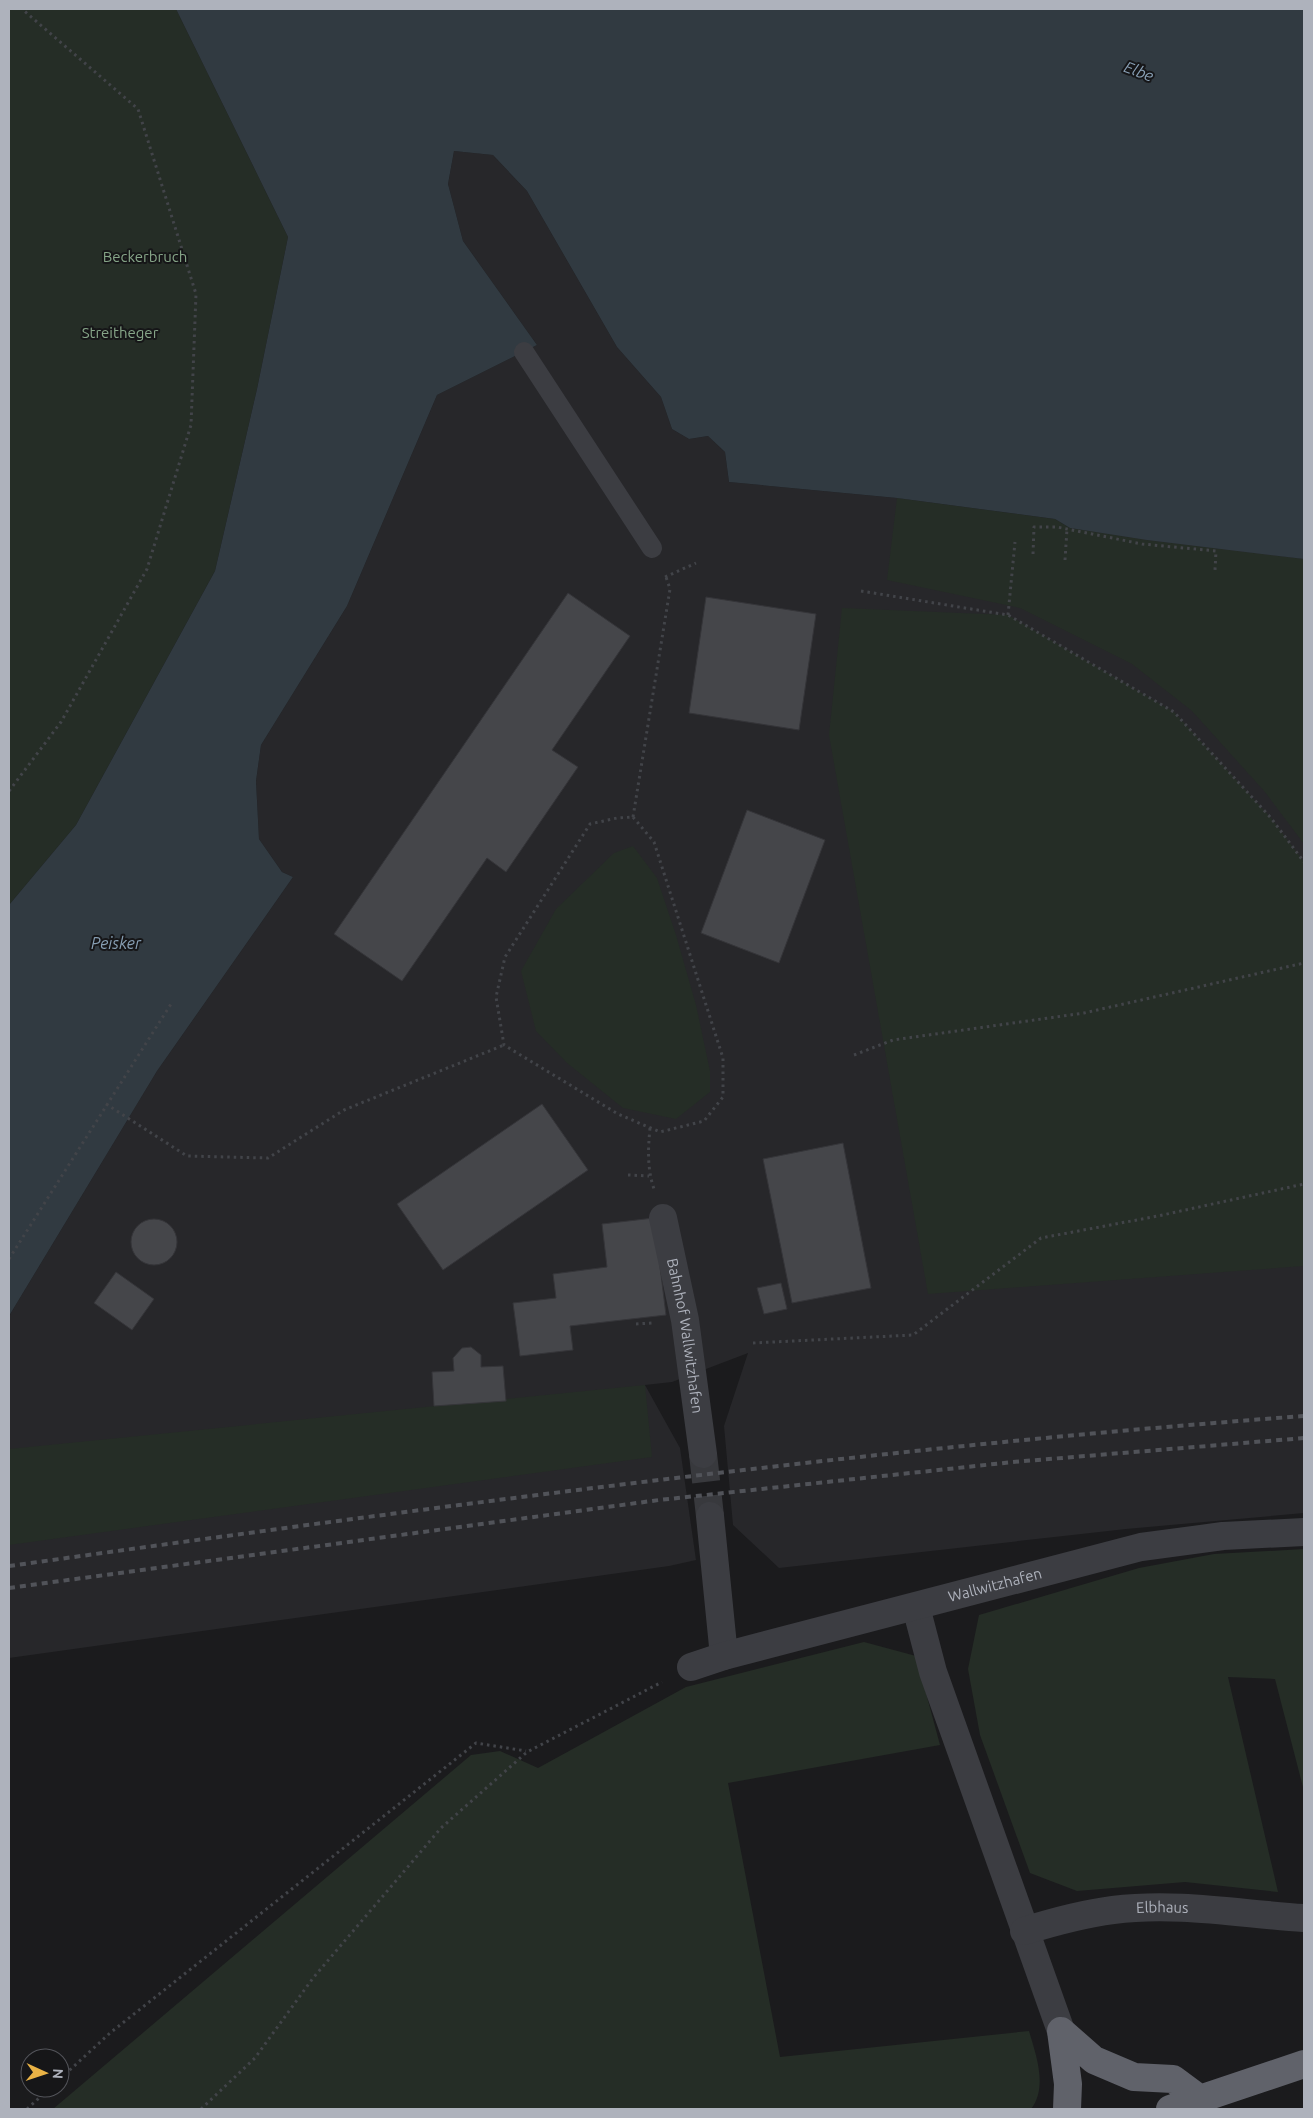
<svg xmlns="http://www.w3.org/2000/svg" width="1313" height="2118" font-family="Ubuntu,sans-serif">
<style>
.built{fill:#27272a}
.green{fill:#252d26}
.water{fill:#313a41}
.building{fill:#45464a;stroke:#353539}
.lines{fill:none;stroke-linecap:round;stroke-linejoin:round}
.minor-tunnel{stroke:#38393d;stroke-width:28;stroke-dasharray:28 14;stroke-linecap:butt}
.path{stroke:#424449;stroke-width:3;stroke-dasharray:2.5 4;stroke-linecap:butt}
.service{stroke:#3c3d42;stroke-width:20}
.minor{stroke:#3c3d42;stroke-width:28}
.trunk{stroke:#60626a;stroke-width:28}
.rail{stroke:#515359;stroke-width:4;stroke-dasharray:6 5;stroke-linecap:butt}
.labels{text-anchor:middle;stroke-width:4;stroke-linejoin:round;paint-order:stroke}
.park-label{font-size:15px;fill:#86a588;stroke:#161618}
.street-label{font-size:15px;fill:#aeb2bc;stroke:#161618}
.water-label{font-size:16px;font-style:italic;fill:#889fb4;stroke:#161618}
</style>
<rect width="100%" height="100%" fill="#1b1b1d"/>
<path class="built" d="M454,151L493,155L527,191L617,347L661,397L672,429L689,439L708,436L725,452L729,482L897,498L1070,528L1304,559V1513L1126,1529L779,1568L733,1525L724,1426L748,1353L672,1382L645,1385L680,1448L696,1560L669,1566L9,1658V1316L157,1071L293,877L282,872L259,839L256,781L261,745L347,606L437,395L537,345L463,241L448,184Z"/>
<path class="green" d="M9,9H176L288,237L257,389L215,571L76,825L9,905Z
M897,498L1055,519L1070,528L1147,540L1304,559V844L1265,792L1192,711L1132,664L1020,608L887,580Z
M842,608L1008,615L1174,712L1271,818L1304,862V1266L928,1294L829,735Z
M633,846L657,878L676,935L696,1005L710,1071V1092L676,1119L623,1108L567,1063L536,1031L521,971L556,909L614,853Z
M645,1385L652,1457L9,1545V1449Z
M1304,1549V1791L1275,1679L1228,1677L1278,1892L1185,1882L1077,1891L1030,1873L980,1735L968,1669L979,1615L1139,1568L1214,1554Z
M864,1642L916,1656L940,1745L728,1783L780,2057L1029,2031C1036,2055 1048,2087 1031,2109H53L471,1755L500,1751L538,1768L686,1687Z"/>
<path class="water" d="M176,9H1304V559L1147,540L1070,528L1055,519L897,498L729,482L725,452L708,436L689,439L672,429L661,397L617,347L527,191L493,155L454,151L448,184L463,241L537,345L437,395L347,606L261,745L256,781L259,839L282,872L293,877L157,1071L9,1316V905L76,825L215,571L257,389L288,237Z"/>
<path class="building" d="M568,593L630,636L552,750L578,767L506,872L487,858L402,981L334,934Z
M706,597L816,614L799,730L689,713Z
M747,810L825,840L779,963L701,933Z
M542,1104L588,1170L443,1270L397,1204Z
M843,1143L871,1288L792,1303L763,1159Z
M654,1218L666,1315L570,1326L573,1350L520,1356L513,1303L556,1298L553,1274L607,1267L602,1224Z
M131 1242a23 23 0 1 1 46 0a23 23 0 1 1-46 0Z
M116,1272L154,1299L132,1330L94,1303Z
M781,1283L787,1309L764,1314L757,1288Z
M471,1347L481,1355V1367L503,1366L506,1401L434,1406L432,1372L454,1371L453,1358L462,1348Z"/>
<g class="lines">
<path class="minor-tunnel" d="M703,1454L710,1516"/>
<path class="path" d="M1033,554L1034,527H1057L1142,544L1216,551L1215,570
M1065,560L1067,529
M665,577L696,563
M861,591L1008,615L1174,712L1271,818L1304,862
M1008,615L1015,542
M9,791L61,722L147,569L191,425L196,294L138,109L22,9
M633,817L654,842L723,1058V1097L704,1121L660,1132L618,1114L504,1045L496,997L505,957L590,824L617,818Z
M633,817L670,589L666,577
M854,1055L893,1040L1084,1013L1304,963
M106,1104L187,1156L268,1158L344,1110L504,1045
M650,1128C648,1149 647,1168 654,1189
M628,1175L649,1176
M9,1259L171,1004
M636,1324L652,1323
M753,1343L913,1335L1041,1238L1158,1216L1304,1184
M60,2079L110,2033L476,1743L526,1751
M27,2109L50,2088
M201,2109L255,2058L313,1978L441,1828L527,1752L662,1682"/>
<path class="service" d="M524,352L652,548"/>
<g class="minor">
<path id="s1" d="M663,1218L685,1320L703,1454"/>
<path d="M710,1516L724,1656"/>
<path d="M916,1607L933,1672L1061,2031"/>
<path id="s2" d="M691,1667L724,1656L1141,1547L1223,1536L1304,1532"/>
<path id="s3" d="M1024,1931C1053,1922 1082,1914 1113,1910C1177,1902 1241,1914 1304,1918"/>
</g>
<path class="trunk" d="M1061,2031L1094,2060L1134,2077L1173,2079L1200,2099
M1061,2031L1068,2084L1067,2109
M1170,2109L1304,2064"/>
<path class="rail" d="M9,1566C440,1506 869,1448 1304,1416
M9,1588L659,1500L1013,1462L1304,1438"/>
</g>
<g class="labels">
<g class="park-label">
<text x="145" y="262">Beckerbruch</text>
<text x="120" y="338">Streitheger</text>
</g>
<g class="street-label">
<text dy="5" stroke="none"><textPath href="#s1" startOffset="120">Bahnhof Wallwitzhafen</textPath></text>
<text dy="5" stroke="none"><textPath href="#s2" startOffset="315">Wallwitzhafen</textPath></text>
<text dy="5" stroke="none"><textPath href="#s3" startOffset="141">Elbhaus</textPath></text>
</g>
<g class="water-label">
<text transform="translate(1139 71) rotate(21)" y="6">Elbe</text>
<text x="116" y="949">Peisker</text>
</g>
</g>
<rect width="1313" height="2118" fill="none" stroke="#aeb2bc" stroke-width="20"/>
<g transform="translate(45 2073) rotate(93)"><circle r="24" fill="#161618" stroke="#53545a"/>
<path d="M0-4L9 19L0 12L-9 19Z" fill="#eab346"/>
<text y="-8" font-size="14" font-weight="bold" text-anchor="middle" fill="#aeb2bc">N</text>
</g>
</svg>
